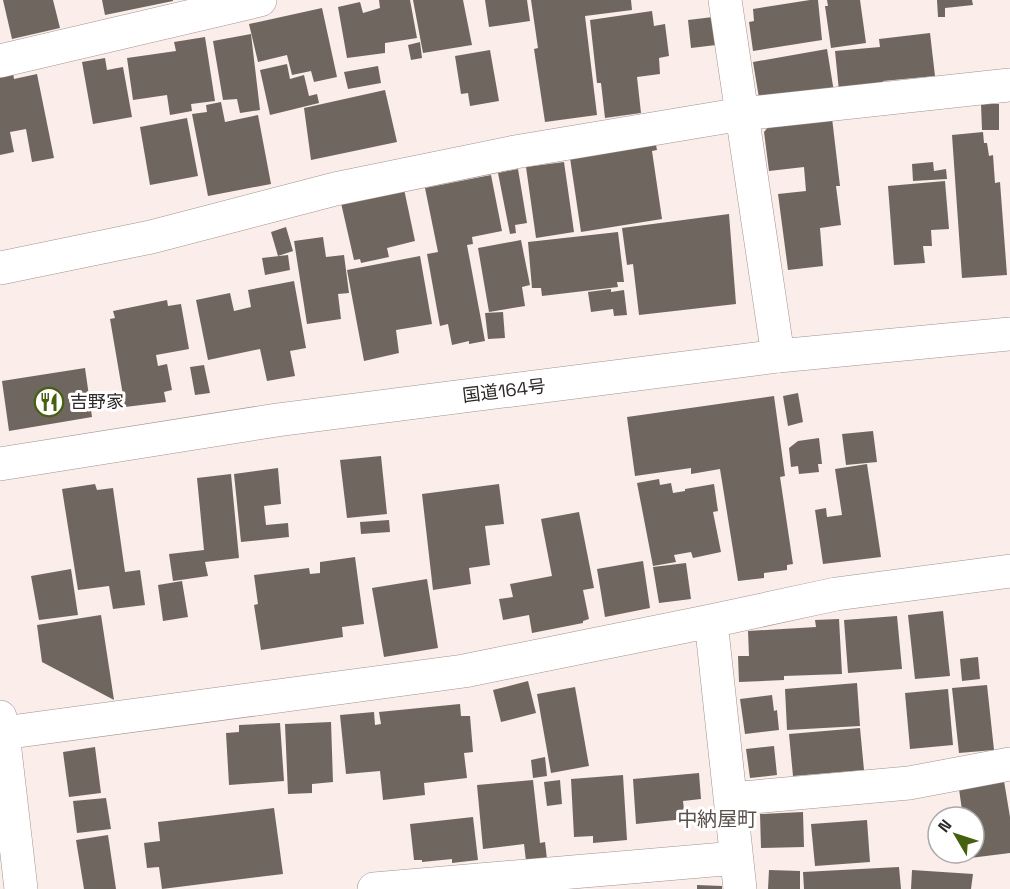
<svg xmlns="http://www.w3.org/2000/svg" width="1010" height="889" font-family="'Space Grotesk','Noto Sans JP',sans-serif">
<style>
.building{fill:#706660}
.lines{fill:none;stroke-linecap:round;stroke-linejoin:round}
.minor-casing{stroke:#a0938f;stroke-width:34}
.highway-casing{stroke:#a0938f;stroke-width:34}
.minor{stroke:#fff;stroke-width:33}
.highway{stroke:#fff;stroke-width:33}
.labels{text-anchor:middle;stroke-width:6;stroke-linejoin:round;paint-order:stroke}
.street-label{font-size:18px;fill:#2d2827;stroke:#fff}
.poi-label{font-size:18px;fill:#2d2827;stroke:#fff;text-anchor:start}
.neighbourhood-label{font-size:20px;fill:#5b504d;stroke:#fff}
</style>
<rect width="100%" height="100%" fill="#fbede9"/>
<path class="building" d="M3,0H53L60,28L12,39Z
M102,0H173V1L105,15Z
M379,0H410L417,38L385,43V53L347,58L338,7L360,2L363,13L380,8Z
M413,0H463L472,45L423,53Z
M485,0H527L530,21L489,27Z
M531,0H631L632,10L585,16L597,115L545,122L534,49L538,48Z
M810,0H818L822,40L753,51L749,22L754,21L753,9Z
M827,0H860L866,43L831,48L825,6H828Z
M937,0H972L973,5L945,8V17H938Z
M322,8L337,77L314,82L311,71L292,75L287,55L258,62L249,24Z
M652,11L654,26L665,24L669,56L659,58L660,74L637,77L641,113L605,118L601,83H597L590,20Z
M713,17L716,45L691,48L688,20Z
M930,33L935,76L883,81V86L839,91L835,51L880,47L879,39Z
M251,34L260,110L240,113L237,99L223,100L213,41Z
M205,37L215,101L191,104L192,111L170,115L167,95L133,100L127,58L176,51L174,42Z
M420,42L422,58L411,60L408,45Z
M827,49L834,92L760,104L753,62Z
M490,50L499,101L470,106L468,93L461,94L455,56Z
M105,58L107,70L123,67L132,117L93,124L82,62Z
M287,64L290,79L304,75L309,96L317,94L319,103L270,115L260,70Z
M378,66L381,83L348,89L344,72Z
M13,72L14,79L37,74L54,158L32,162L26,129L10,132L14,152L0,155V75Z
M385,90L397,142L311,160L304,108Z
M221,102L225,122L258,115L271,184L208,196L192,114L207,112L206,105Z
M981,104H999V130H982Z
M187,118L198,176L150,185L140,127Z
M832,118L840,186H836L841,225L820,228L823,266L788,270L778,194L806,191L804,167L769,171L764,132L769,126Z
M983,132L984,143H987L989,156L993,155L995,183L1000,182L1007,275L962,278L952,135Z
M656,145L657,150L652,151L662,219L581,232L570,158Z
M564,162L574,232L536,238L526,167Z
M933,162L934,171L946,169L947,179L913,181L912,164Z
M518,169L527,223L515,225L516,233L510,234L498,173Z
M491,175L502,231L472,237L473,244L467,245L485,341L469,344V341L452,345L448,324L440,326L427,254L438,252L425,188Z
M945,181L949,229L931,230L932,246H923L925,263L894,265L888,186Z
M404,189L415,241L387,248L389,257L361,263L360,259L354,260L341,203Z
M729,214L736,304L639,315L633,264L627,265L622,228Z
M286,227L293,251L278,256L271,232Z
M618,232L624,282H617L618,287L542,296L541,288H532L528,242Z
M323,237L326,257L344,255L349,293L338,294L341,319L307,324L294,241Z
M521,240L530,285L522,287L525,306L489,312L478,248Z
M288,255L290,270L265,275L262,258Z
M420,256L432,324L396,330L399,353L364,361L347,270Z
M294,281L306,348L290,351L295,376L267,381L260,349L208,360L196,300L230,293L234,311L251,307L248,290Z
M611,289V292L624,290L627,315L614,316L613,309L591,312L588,292Z
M167,300L168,306L181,304L189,349L156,355L158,366L167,364L172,390L164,392L166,402L125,407L110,319L115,318L113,311Z
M503,312L505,338L488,339L485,313Z
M204,365L210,393L195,395L190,367Z
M85,368L92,417L9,431L2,381Z
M798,393L803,422L788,426L783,396Z
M774,396L785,476L780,477L793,564L787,565V570L764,573V578L738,581L720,469L691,474V468L635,476L627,417Z
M873,431L877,462L846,465L842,434Z
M819,438L822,464H818L819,472L799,474L798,466L791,467L789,448L798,441Z
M381,456L387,514L347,518L340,460Z
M867,464L881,557L823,564L815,510L826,508L827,517L842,515L835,469Z
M278,468L281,504L264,506L266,525L288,523L289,537L241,542L234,474Z
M231,474L239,558L205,562L208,576L173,581L169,554L204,550L197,478Z
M659,479L660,485L671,483L673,493L685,491V489L714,484L718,511L713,512L721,552L693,558L691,552L674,555L676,562L653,566L637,483Z
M95,484L97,490L113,488L125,572L140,570L145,605L113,609L109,586L78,590L62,489Z
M499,484L504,524L485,526L490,565L469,568L471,584L433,590L422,494Z
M579,512L594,588L583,590L589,619L583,621V623L532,633L529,615L503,620L499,599L513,597L510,584L552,576L541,519Z
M389,520L390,532L361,534L360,522Z
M355,557L364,624L342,627L343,637L261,650L254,605L258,604L254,575L309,568L310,574L320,573V562Z
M643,561L650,608L605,617L597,569Z
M686,563L691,599L659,603L653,567Z
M71,569L78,615L39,620L31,576Z
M427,579L438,648L384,657L372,588Z
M182,581L188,617L163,621L158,585Z
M943,611L950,676L915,679L908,615Z
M101,615L114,700L42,662L37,625Z
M897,616L902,669L848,673L844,620Z
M839,619L842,674L784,676V680L739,682L738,656H749L748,631L816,627L815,620Z
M978,657L980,679L962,681L960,659Z
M528,681L536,713L501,722L493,690Z
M857,683L860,726L787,730L785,689Z
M987,685L994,750L959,753L952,688Z
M575,687L589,766L551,773L537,694Z
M948,689L953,745L910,749L905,693Z
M772,695L774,711L777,710L779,730L745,734L740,699Z
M460,704L461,716H470L473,752L464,753L467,778L424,783L425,795L383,800L380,771L346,774L340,715L374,712L375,725L381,724L379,712Z
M331,722L333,782L312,784V793L288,794L285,724Z
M280,723L284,781L229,785L226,733L239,732V725Z
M860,728L864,770L793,776L789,734Z
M774,746L777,775L750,778L746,749Z
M95,747L101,793L69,797L63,752Z
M545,757L547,776L533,778L531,760Z
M699,773L701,799L683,801L685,819L636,824L633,779Z
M623,775L627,840L593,843V836L574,837L571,779Z
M533,780L540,843L545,842L547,859L526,861L524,844L483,849L477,785Z
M560,780L562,804L547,806L544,782Z
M1004,781L1010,817V853L970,858L969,853H974V817H963L959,789Z
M106,798L111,829L77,833L73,801Z
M274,808L283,874L162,889L159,867L147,868L144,843L160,841L158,822Z
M803,812L804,847L761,848L760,814Z
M473,817L478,860L452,863V859L422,862V860H414L410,824Z
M867,820L870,862L815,866L811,824Z
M108,835L116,889H84L76,840Z
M899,867L901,889H804L803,872Z
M769,870L800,871V889H768Z
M912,870L973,874L971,889H911Z
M697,885L722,886V889H697Z"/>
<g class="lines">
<g class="minor-casing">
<path id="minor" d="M725,0L778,356
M0,61L260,0
M0,268L151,237L335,189L515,152L742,114L1010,85
M711,621L740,889
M3,733L464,671L711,621L836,594L1010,571
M730,799L909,783L1010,764
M374,889L736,858"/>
</g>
<g class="highway-casing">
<path id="highway" d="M0,464L277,420L778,356L1010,334
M0,717L3,733L21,889"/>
</g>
<use href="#minor" class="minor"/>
<use href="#highway" class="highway"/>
</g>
<defs>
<g id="restaurant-ring" transform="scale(1.5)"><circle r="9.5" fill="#fff" stroke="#45600f" stroke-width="1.5"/><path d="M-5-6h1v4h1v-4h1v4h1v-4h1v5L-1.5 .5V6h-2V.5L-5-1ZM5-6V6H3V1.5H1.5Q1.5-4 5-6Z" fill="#45600f"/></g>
</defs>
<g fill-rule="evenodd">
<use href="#restaurant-ring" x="49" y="402"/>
</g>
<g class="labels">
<g class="street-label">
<text transform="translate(504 391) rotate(-7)" y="6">国道164号</text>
</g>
<g class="poi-label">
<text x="70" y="408">吉野家</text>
</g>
<g class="neighbourhood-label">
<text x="717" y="826">中納屋町</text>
</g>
</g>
<g transform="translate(956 835) rotate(309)"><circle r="28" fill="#ffffff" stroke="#aba9a9" stroke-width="1.5"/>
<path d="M0-4.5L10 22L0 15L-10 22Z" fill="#45600f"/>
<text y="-9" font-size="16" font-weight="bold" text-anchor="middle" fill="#2d2827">N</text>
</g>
</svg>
